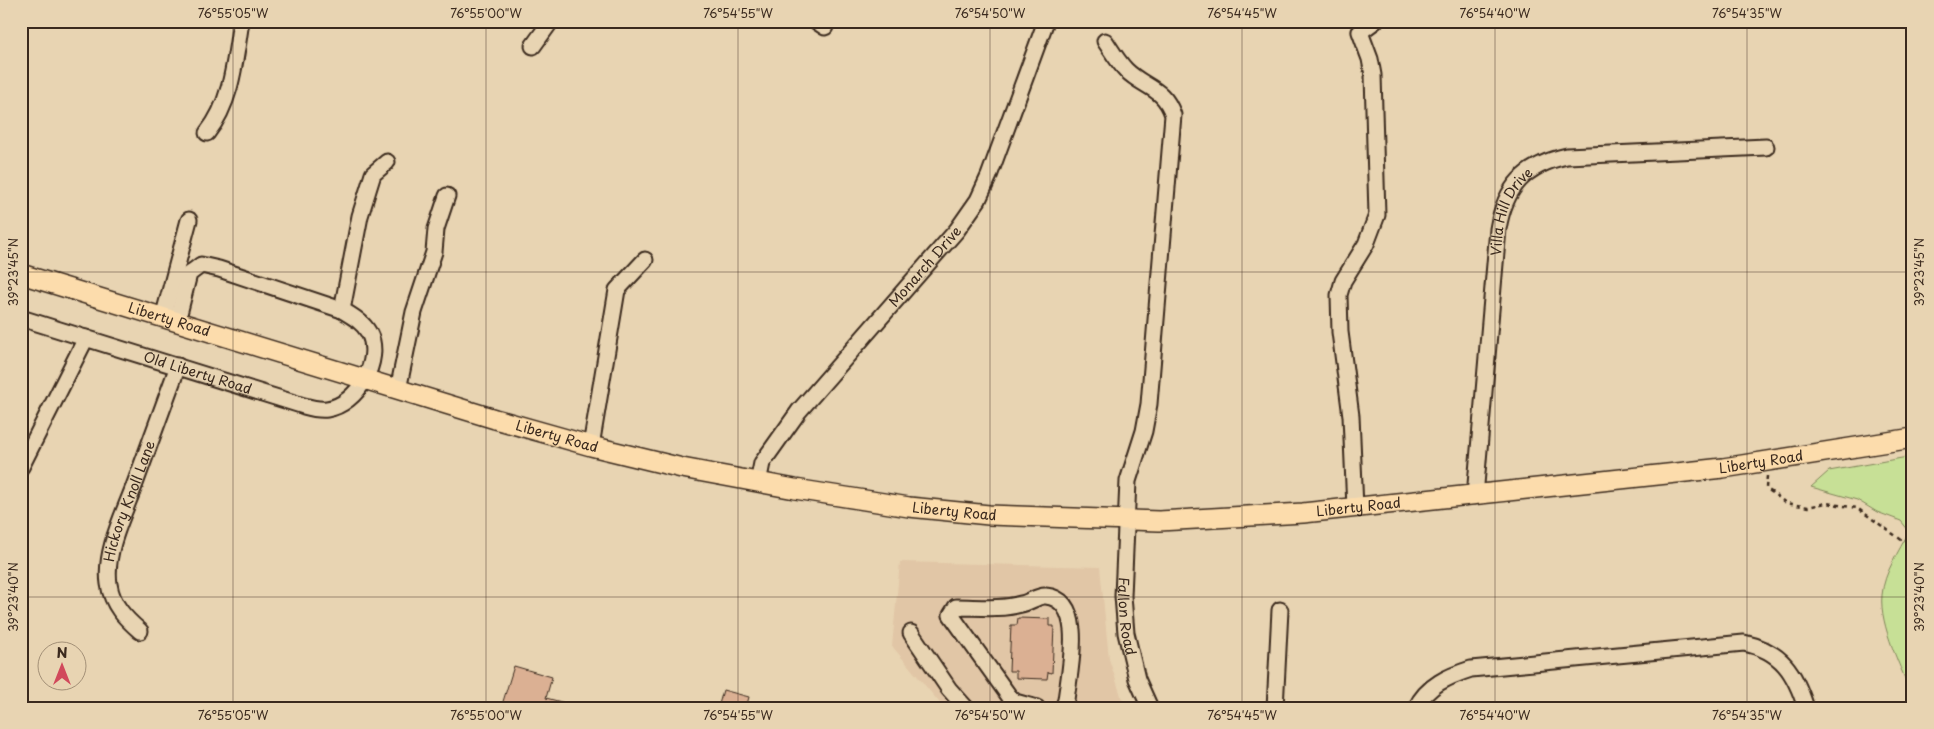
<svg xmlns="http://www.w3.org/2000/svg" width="1934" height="729" font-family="'Playpen Sans',sans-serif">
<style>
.built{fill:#e1c6a6}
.green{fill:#c7e096;stroke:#81855a}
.building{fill:#dbb093;stroke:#3b2a1e}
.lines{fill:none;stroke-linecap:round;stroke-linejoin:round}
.minor-casing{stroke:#3b2a1e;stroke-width:19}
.major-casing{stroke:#3b2a1e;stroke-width:22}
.path{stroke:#3b2a1e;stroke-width:2.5;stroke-dasharray:4 4;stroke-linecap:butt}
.minor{stroke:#e8d4b2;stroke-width:15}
.major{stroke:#fcdcac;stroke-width:19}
.ticks{fill:none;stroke:#3b2a1e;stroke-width:1;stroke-opacity:0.45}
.labels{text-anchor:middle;stroke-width:5;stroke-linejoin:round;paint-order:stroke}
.street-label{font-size:14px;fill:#3b2a1e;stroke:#e8d4b2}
.neatline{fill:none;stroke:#3b2a1e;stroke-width:2}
.ticks-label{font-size:12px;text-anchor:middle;fill:#3b2a1e}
</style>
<rect width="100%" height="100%" fill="#e8d4b2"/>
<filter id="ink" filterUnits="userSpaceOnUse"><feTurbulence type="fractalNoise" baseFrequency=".02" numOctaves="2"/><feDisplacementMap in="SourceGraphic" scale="10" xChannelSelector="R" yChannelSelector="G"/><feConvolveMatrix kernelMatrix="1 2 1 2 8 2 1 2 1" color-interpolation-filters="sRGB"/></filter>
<g filter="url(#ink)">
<path class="built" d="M900,562L1100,567L1109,659L1125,708H944L892,646Z"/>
<path class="green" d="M1913,456V698C1902,669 1879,626 1882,595C1884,572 1899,552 1909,531L1901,521L1877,512L1857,500L1811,487L1829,471Z"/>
<path class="building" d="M1018,618L1050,619V626H1054L1052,673L1048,672L1047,679L1016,678V671H1009L1011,625H1017Z
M514,666L552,677L546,698L569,704L568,708H501Z
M723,690L749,697L746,708H718Z"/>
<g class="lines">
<g class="minor-casing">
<g id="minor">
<path d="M816,21L825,27"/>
<path id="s1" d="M1105,41C1111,50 1118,62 1126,70C1144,88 1164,87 1173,115L1149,404L1144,431L1128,481L1123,596L1126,633L1137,679L1150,708"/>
<path d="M533,46L551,21"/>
<path d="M207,133C232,102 235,60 241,21"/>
<path id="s2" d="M21,318L304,406C311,408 319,410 327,409C357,405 383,360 369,333C363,322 352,316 342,310L360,216L373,174L387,162"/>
<path d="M163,318L189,220"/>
<path d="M177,322L189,274L201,265L219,269L342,310"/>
<path d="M398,390L414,312L434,252L436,229L447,196"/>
<path d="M591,446L617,290L645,260"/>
<path d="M21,467L86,338"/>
<path id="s3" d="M758,483L762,463L799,411L957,230L978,200L989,176L1046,21"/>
<path id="s4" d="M1475,496L1498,229C1505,187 1525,165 1567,156L1766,147"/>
<path d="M1355,508L1351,416L1340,332L1339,295L1343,281L1366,244L1377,215L1373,75L1370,59L1360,32L1375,21"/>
<path id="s5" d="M140,631C125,618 112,605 109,584C104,550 125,512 136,481C150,443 164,404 178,366"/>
<path d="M911,633L949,689L966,708"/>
<path d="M1037,708L1015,702L1009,696L951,615L956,607C978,607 1000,610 1021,604C1029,603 1038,595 1046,596C1087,600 1069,673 1066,700L1063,708"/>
<path d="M1275,708L1280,610"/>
<path d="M1416,708C1427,685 1449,676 1471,669L1744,643C1782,651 1795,673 1806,708"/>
</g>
</g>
<g class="major-casing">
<g id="major">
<path id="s6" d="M21,274L495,419L591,446L682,468L795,489L909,507L989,515L1159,521L1303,513L1723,468L1913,438"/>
</g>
</g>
<path class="path" d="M1767,476L1766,488L1786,503L1808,507L1826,503L1857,508L1903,541H1913"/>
<use href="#minor" class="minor"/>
<use href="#major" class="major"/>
</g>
</g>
<path class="ticks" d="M233,21V708M486,21V708M738,21V708M990,21V708M1242,21V708M1495,21V708M1747,21V708M21,272H1913M21,597H1913"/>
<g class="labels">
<g class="street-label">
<text dy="5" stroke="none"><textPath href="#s4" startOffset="289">Villa Hill Drive</textPath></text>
<text dy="5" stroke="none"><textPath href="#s3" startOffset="276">Monarch Drive</textPath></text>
<text dy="5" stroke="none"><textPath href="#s6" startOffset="155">Liberty Road</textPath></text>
<text dy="5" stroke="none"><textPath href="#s2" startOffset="185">Old Liberty Road</textPath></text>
<text dy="5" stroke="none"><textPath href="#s6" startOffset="560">Liberty Road</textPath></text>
<text dy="5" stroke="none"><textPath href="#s6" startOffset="1775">Liberty Road</textPath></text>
<text dy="5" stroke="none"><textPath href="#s5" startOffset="144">Hickory Knoll Lane</textPath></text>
<text dy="5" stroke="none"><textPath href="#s6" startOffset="1370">Liberty Road</textPath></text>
<text dy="5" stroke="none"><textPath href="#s6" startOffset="965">Liberty Road</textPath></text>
<text dy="5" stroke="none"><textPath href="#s1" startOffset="608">Fallon Road</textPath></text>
</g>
</g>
<rect width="1934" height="729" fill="none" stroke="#e8d4b2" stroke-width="55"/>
<g transform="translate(62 666)"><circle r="24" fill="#e8d4b2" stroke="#a39077"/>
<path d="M0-4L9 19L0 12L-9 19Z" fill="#d1495b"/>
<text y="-8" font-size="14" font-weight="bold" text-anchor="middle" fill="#3b2a1e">N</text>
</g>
<rect x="28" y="28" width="1878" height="674" class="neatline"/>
<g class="ticks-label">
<text x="233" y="18">76°55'05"W</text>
<text x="486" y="18">76°55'00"W</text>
<text x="738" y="18">76°54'55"W</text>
<text x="990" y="18">76°54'50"W</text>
<text x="1242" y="18">76°54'45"W</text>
<text x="1495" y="18">76°54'40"W</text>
<text x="1747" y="18">76°54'35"W</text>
<text transform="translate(14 272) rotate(-90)" y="4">39°23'45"N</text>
<text transform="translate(1920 272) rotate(-90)" y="4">39°23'45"N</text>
<text transform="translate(14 597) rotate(-90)" y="4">39°23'40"N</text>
<text transform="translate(1920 597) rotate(-90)" y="4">39°23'40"N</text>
<text x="233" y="720">76°55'05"W</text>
<text x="486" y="720">76°55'00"W</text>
<text x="738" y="720">76°54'55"W</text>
<text x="990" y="720">76°54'50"W</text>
<text x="1242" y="720">76°54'45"W</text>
<text x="1495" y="720">76°54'40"W</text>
<text x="1747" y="720">76°54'35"W</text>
</g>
</svg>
